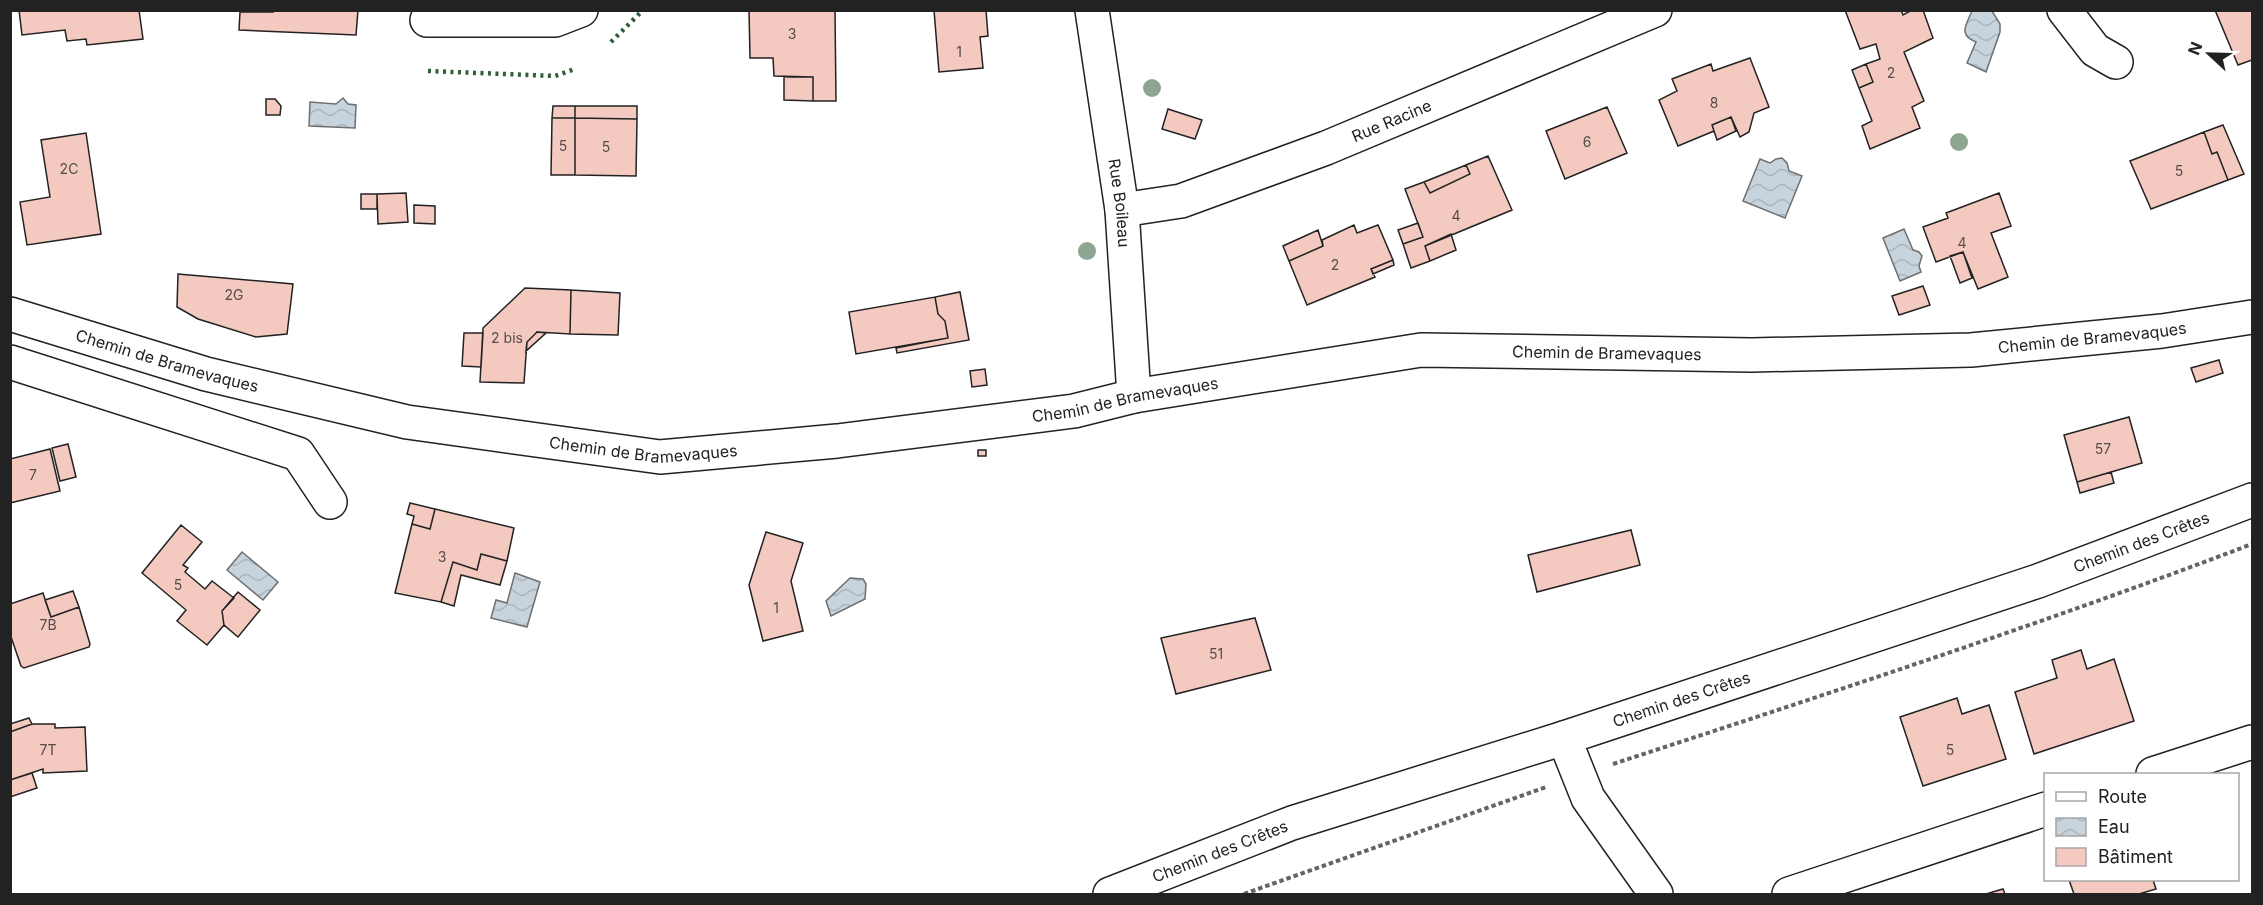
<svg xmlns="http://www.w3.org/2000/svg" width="2263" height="905" font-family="Inter,sans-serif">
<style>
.water{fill:url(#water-waves);stroke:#6f6f6f;stroke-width:1.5}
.building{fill:#f3c9c0;stroke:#222;stroke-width:1.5}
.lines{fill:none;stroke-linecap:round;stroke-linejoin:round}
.minor-casing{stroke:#222;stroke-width:36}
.path{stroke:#646464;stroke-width:4;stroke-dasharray:4.5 3;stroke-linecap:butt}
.minor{stroke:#fff;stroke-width:33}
.hedge{stroke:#2f5e38;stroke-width:4.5;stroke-dasharray:3 4.5;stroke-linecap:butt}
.tree{fill:#8da692}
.labels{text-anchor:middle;stroke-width:4.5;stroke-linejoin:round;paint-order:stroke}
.number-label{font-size:14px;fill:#564c4a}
.street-label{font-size:16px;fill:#222;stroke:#fff}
</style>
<defs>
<pattern id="water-waves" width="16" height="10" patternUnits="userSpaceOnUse" patternTransform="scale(1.5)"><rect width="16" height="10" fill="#c7d3dd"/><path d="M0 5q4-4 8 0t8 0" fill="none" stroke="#abb5bd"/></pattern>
</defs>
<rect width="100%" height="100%" fill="#fff"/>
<path class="water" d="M1972,11H1992L2000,24V32L1986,72L1967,63L1976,42C1958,35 1966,25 1972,11Z
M343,98L348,104L356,105L355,128L309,126L310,102L336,104Z
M1782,158L1787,163L1789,171L1802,176L1785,218L1743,201L1760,159L1770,163L1776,159Z
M1904,229L1913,250L1919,252L1922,256L1919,266L1921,272L1900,281L1883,238Z
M242,552L278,582L263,600L227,570Z
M515,573L540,582L527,627L491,618L496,600L507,603Z
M850,578L863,579L866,584L865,599L831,616L826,601Z"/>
<path class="building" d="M19,10H139L143,39L87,45L86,39L67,41L65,30L22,35Z
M273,10H358L356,35L239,30L240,12H273Z
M749,10H835L836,101H813V77L774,76L773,58H750Z
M934,10H986L988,36L980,37L983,68L939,72Z
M1845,10H1901L1903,15L1912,10H1923L1933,38L1904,52L1924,101L1912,107L1920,128L1870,149L1862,126L1872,121L1859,88L1873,82L1866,64L1880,59L1876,44L1860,49Z
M2215,10H2252V60L2238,65Z
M1750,58L1769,107L1754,113L1749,132L1740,137L1731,117L1712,125L1714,131L1678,146L1659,100L1677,91L1672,79L1711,64L1713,71Z
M1866,64L1873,82L1859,88L1852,70Z
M784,77H813V101L784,100Z
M266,99H275L281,106L280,115H266Z
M553,106H575V118H552Z
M575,106H637V119L575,118Z
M1607,107L1627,153L1565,179L1546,131Z
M1168,109L1202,120L1195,139L1162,129Z
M1731,117L1736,131L1717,140L1712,125Z
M552,118H575V175H551Z
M575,118L637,119L636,176L575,175Z
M2223,125L2244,174L2228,180L2217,152L2212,154L2204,132Z
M2204,132L2212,154L2217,152L2228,180L2151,209L2130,161Z
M86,133L101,234L27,245L20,202L50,197L41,140Z
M1488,156L1512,210L1425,246L1430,261L1411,268L1403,244L1423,237L1405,189L1424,182L1430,193L1470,174L1466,165Z
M1466,165L1470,174L1430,193L1424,182Z
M406,193L408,222L378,224L377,194Z
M1999,193L2011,226L1991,233L2008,277L1978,289L1963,252L1936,262L1923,227L1948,218L1946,213Z
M361,194H377V209H361Z
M414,205L435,206V224L414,223Z
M1418,223L1423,237L1403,244L1398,230Z
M1354,225L1357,233L1378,225L1393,260L1371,269L1375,277L1307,305L1289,261L1323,246L1322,240Z
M1318,230L1323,246L1289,261L1283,246Z
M1451,234L1456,250L1430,261L1425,246Z
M1963,252L1972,278L1960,283L1950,256Z
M1393,260L1394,265L1373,274L1371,269Z
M178,274L293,284L287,334L256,337L198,319L177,307Z
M1923,286L1930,305L1899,315L1892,296Z
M525,288L571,290L570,334L537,332L527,342L524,383L480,382L483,328Z
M571,290L620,293L618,335L570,334Z
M960,292L969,340L897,353L896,348L948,338L945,321L938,314L935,297Z
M935,297L938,314L945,321L948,338L856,354L849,312Z
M537,332L546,333L526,351L527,342Z
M464,333H483L481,367L462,366Z
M2219,360L2223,373L2196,382L2191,368Z
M985,369L987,385L972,387L970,371Z
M2129,417L2142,463L2077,482L2064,435Z
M68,444L76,477L60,481L52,448Z
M50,449L60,491L10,503V459Z
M978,450H986V456H978Z
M2111,472L2114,483L2080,493L2077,482Z
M410,503L435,509L430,529L412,524L414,516L407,514Z
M435,509L514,528L507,561L481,554L477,570L453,562L441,602L395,593L412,524L430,529Z
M181,525L202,542L183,565L188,568L185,572L205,589L212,581L234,598L222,611L224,625L207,645L177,621L186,610L142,573Z
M1631,530L1640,565L1537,592L1528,555Z
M766,532L803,543L791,581L803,631L763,641L749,585Z
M481,554L507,561L500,585L461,575L454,606L441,602L453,562L477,570Z
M73,591L79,607L51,617L45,600Z
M238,592L260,610L238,637L224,625L222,611Z
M43,593L51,617L79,607L90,644L89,647L24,668L21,666L10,634V604Z
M1255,618L1271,670L1176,694L1161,638Z
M2081,650L2087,669L2114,659L2134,721L2034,754L2015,692L2057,678L2052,660Z
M1957,698L1962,714L1989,705L2006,759L1923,786L1900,717Z
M29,718L32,724L10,732V724Z
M32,724H55V728L85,727L87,771L43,773V769L10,780V732Z
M32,773L37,788L10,797V780Z
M2069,880H2153L2156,889L2139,894H2074Z
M2003,889L2005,894H1986Z"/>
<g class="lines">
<g class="minor-casing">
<g id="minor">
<path id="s1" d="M1092,10L1122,210L1134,396"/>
<path d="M2064,10L2095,50L2116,62"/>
<path d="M427,20H555L581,10"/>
<path id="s2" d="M1122,210L1181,201L1326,148L1655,10"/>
<path id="s3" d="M10,314L206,374L407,422L660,457L837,441L1074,411L1134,396L1421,350L1752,355L1971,350L2162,331L2252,317"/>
<path d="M10,362L298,454L330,502"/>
<path d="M1564,738L1588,798L1656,894"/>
<path d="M2153,774L2252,742"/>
<path id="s4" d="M1110,894L1292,823L1564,738L2038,581L2252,500"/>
<path d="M1789,894L2046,809"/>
</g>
</g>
<path class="path" d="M1613,764C1827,694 2042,624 2252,544
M1244,894L1546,787"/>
<use href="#minor" class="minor"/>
<path class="hedge" d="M611,42L643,10
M428,71L555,76L575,69"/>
</g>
<g class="tree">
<circle cx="1152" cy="88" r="9"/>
<circle cx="1959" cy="142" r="9"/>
<circle cx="1087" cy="251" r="9"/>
</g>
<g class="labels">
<g class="number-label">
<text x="792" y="39">3</text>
<text x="959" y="57">1</text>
<text x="1891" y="78">2</text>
<text x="1714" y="108">8</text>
<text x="1587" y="147">6</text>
<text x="563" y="151">5</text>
<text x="606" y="152">5</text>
<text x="69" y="174">2C</text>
<text x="2179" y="176">5</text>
<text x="1456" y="221">4</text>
<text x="1962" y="248">4</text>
<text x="1335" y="270">2</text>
<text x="234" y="300">2G</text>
<text x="507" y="343">2 bis</text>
<text x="2103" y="454">57</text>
<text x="33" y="480">7</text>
<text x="442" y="562">3</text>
<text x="178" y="590">5</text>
<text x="776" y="613">1</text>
<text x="48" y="630">7B</text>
<text x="1216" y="659">51</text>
<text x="48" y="755">7T</text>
<text x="1950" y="755">5</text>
</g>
<g class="street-label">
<text dy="6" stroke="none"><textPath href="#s2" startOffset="285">Rue Racine</textPath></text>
<text dy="6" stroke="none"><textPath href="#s1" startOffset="195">Rue Boileau</textPath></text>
<text dy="6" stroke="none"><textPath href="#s3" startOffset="2108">Chemin de Bramevaques</textPath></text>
<text dy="6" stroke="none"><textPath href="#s3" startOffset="1622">Chemin de Bramevaques</textPath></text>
<text dy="6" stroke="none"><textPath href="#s3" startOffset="164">Chemin de Bramevaques</textPath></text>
<text dy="6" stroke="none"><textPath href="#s3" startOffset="1136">Chemin de Bramevaques</textPath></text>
<text dy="6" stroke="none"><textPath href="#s3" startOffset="650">Chemin de Bramevaques</textPath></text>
<text dy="6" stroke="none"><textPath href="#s4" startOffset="1090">Chemin des Crêtes</textPath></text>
<text dy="6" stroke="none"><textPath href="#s4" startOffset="604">Chemin des Crêtes</textPath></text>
<text dy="6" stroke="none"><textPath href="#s4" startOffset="118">Chemin des Crêtes</textPath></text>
</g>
</g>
<rect width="2263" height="905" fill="none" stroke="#222222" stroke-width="24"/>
<rect x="2044" y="773" width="195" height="108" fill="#ffffff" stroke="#a7a7a7" stroke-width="1.5"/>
<rect x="2056" y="792" width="30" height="9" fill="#ffffff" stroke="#a7a7a7" stroke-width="1.5"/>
<text x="2098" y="803" font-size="18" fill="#222222">Route</text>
<rect x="2056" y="818" width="30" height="18" fill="url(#water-waves)" stroke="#a7a7a7" stroke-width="1.5"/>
<text x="2098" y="833" font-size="18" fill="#222222">Eau</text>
<rect x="2056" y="848" width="30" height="18" fill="#f3c9c0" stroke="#a7a7a7" stroke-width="1.5"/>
<text x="2098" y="863" font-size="18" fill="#222222">Bâtiment</text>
<g transform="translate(2209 54) rotate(292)" stroke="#ffffff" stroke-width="4.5" paint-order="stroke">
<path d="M0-4.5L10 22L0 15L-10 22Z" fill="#222222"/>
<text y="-9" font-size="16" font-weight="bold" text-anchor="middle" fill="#222222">N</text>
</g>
</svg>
